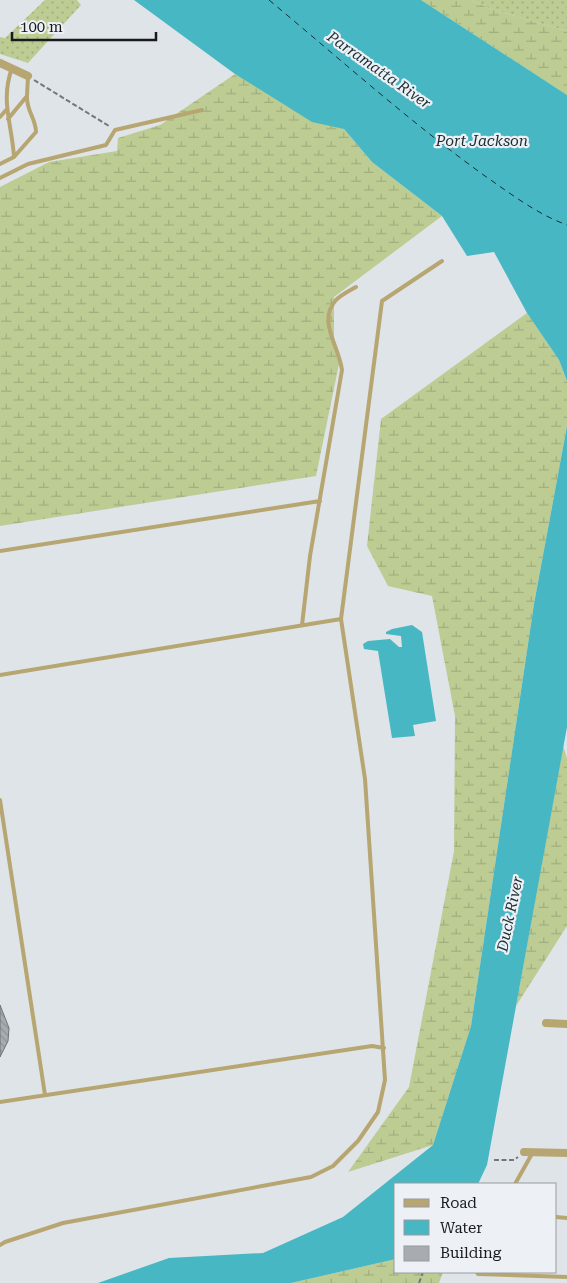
<svg xmlns="http://www.w3.org/2000/svg" width="567" height="1283" font-family="'Roboto Serif',serif">
<style>
.grass{fill:url(#grass-dots)}
.wetland{fill:url(#wetland-marsh)}
.water{fill:#47b7c4}
.lines{fill:none;stroke-linecap:round;stroke-linejoin:round}
.ferry{stroke:#192d30;stroke-width:1;stroke-dasharray:6 5;stroke-linecap:butt}
.building{fill:url(#building-back-hatch);stroke:#6f7377}
.path{stroke:#73777a;stroke-width:2;stroke-dasharray:5 2.5;stroke-linecap:butt}
.lane{stroke:#b7a671;stroke-width:4}
.street{stroke:#b7a671;stroke-width:8}
.labels{text-anchor:middle;stroke-width:4.5;stroke-linejoin:round;paint-order:stroke}
.water-label{font-size:15px;font-style:italic;fill:#192d30;stroke:#edf1f6}
</style>
<defs>
<pattern id="grass-dots" width="8" height="8" patternUnits="userSpaceOnUse" patternTransform="scale(1.25)"><rect width="8" height="8" fill="#bccc93"/><path d="M2 2h.1M6 6h.1" fill="none" stroke="#a1af7e" stroke-width="1.8" stroke-linecap="round"/></pattern>
<pattern id="wetland-marsh" width="20" height="14" patternUnits="userSpaceOnUse" patternTransform="scale(1.25)"><rect width="20" height="14" fill="#bccc93"/><path d="M1 5h8M5 5V1M11 12h8M15 12V8" fill="none" stroke="#a1af7e"/></pattern>
<pattern id="building-back-hatch" width="6" height="6" patternUnits="userSpaceOnUse" patternTransform="scale(1.25)"><rect width="6" height="6" fill="#a7acb1"/><path d="M-1 5l2 2M0 0l6 6M5-1l2 2" fill="none" stroke="#8f9398"/></pattern>
</defs>
<rect width="100%" height="100%" fill="#dfe4e9"/>
<path class="grass" d="M45,0H77L81,5L28,63L0,54V37L5,38Z
M471,0H567V31L491,9Z"/>
<path class="wetland" d="M421,0H471L491,9L567,31V95Z
M235,74L344,129L372,162L442,216L334,297V337L339,364L316,476L0,526V187L49,162L117,151L118,138L160,125Z
M527,313L559,360L567,381V426L534,604L471,1026L433,1145L348,1172L409,1087L454,851L455,716L432,596L388,586L367,546L381,419Z
M563,746L567,758V926L516,1006Z
M396,1259V1272H443L439,1283H291Z"/>
<path class="water" d="M134,0H421L567,95V381L559,360L527,313L494,252L467,256L442,216L372,162L344,129L312,122L235,74Z
M567,426V727L487,1165L478,1184H396V1259L291,1283H98L169,1258L263,1253L343,1217L433,1145L471,1026L534,604Z
M412,625L422,632L436,721L413,725L415,736L392,738L378,651L364,649L363,644L368,641L390,639L399,647H402L401,636L386,634V632L392,629Z"/>
<g class="lines">
<path class="ferry" d="M269,0C340,59 410,122 485,176C511,194 537,214 567,225"/>
</g>
<path class="building" d="M0,1005L9,1028L8,1041L0,1057Z"/>
<g class="lines">
<path class="path" d="M34,80L109,126
M494,1160H514L518,1157
M419,1283L423,1272"/>
<path class="lane" d="M0,117L6,110
M8,119L27,96L28,76
M14,157L36,132C36,119 26,110 27,96
M0,164L14,157C12,124 0,101 12,68
M0,178L28,164L106,145L115,130L202,110
M0,551L320,501
M302,625L310,556L342,370C339,346 317,321 336,300C341,295 349,291 356,287
M0,675L341,619
M0,800L45,1095
M0,1102L372,1046L384,1048
M515,1184L533,1152
M556,1217L567,1218
M0,1245L5,1242L63,1223L311,1177L333,1166L358,1141L378,1112L385,1080L365,779L341,619L382,301L442,261
M477,1272L478,1274L567,1277"/>
<path class="street" d="M0,63L28,76
M546,1023L567,1024
M524,1152L567,1153"/>
</g>
<g class="labels">
<g class="water-label">
<text transform="translate(379 70) rotate(35)" y="5">Parramatta River</text>
<text x="482" y="146">Port Jackson</text>
<text transform="translate(510 914) rotate(-78)" y="5">Duck River</text>
</g>
</g>
<rect x="394" y="1183" width="162" height="90" fill="#edf1f6" stroke="#989b9f"/>
<rect x="404" y="1199" width="25" height="8" fill="#b7a671" stroke="#989b9f"/>
<text x="440" y="1208" font-size="15" fill="#181a1c">Road</text>
<rect x="404" y="1220" width="25" height="15" fill="#47b7c4" stroke="#989b9f"/>
<text x="440" y="1233" font-size="15" fill="#181a1c">Water</text>
<rect x="404" y="1246" width="25" height="15" fill="#a7acb1" stroke="#989b9f"/>
<text x="440" y="1258" font-size="15" fill="#181a1c">Building</text>
<path d="M12 32v8h144v-8" fill="none" stroke="#181a1c" stroke-width="2.5"/>
<text x="20" y="32" font-size="15" fill="#181a1c" stroke="#edf1f6" stroke-width="4" paint-order="stroke">100 m</text>
</svg>
